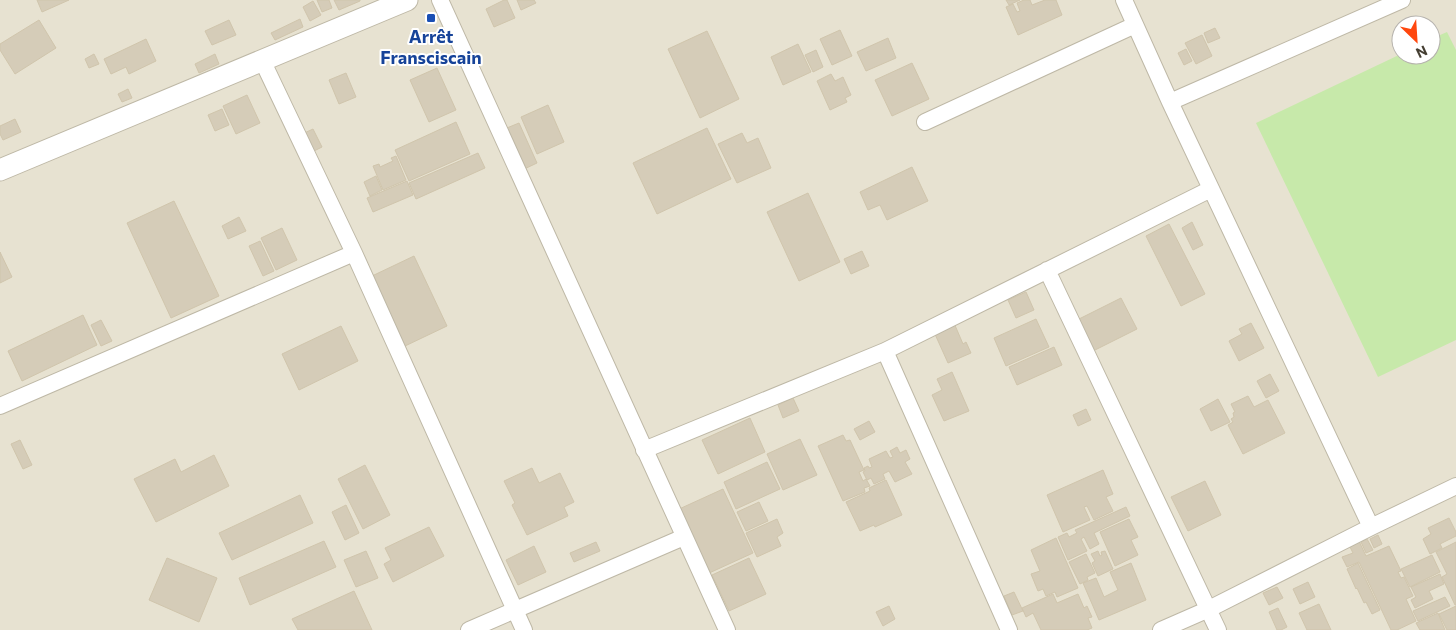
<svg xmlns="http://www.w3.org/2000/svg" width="1456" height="630" font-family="Commissioner,sans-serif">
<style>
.residential{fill:#e7e2d1;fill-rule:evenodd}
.green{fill:#c7e9aa}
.building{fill:#d5ccb8;stroke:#d0c5ac}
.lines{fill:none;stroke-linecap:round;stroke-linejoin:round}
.minor-casing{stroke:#beb8a6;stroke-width:18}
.tertiary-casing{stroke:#beb8a6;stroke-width:23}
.minor{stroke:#fff;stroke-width:16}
.tertiary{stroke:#fff;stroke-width:21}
.transit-dot{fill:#1a4fb4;stroke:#fff;stroke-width:2}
.labels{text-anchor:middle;stroke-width:4;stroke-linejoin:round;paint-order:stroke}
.transit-label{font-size:18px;font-weight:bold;fill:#164399;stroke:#fff}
</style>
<rect width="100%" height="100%" fill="#f3efe3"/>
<path class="residential" d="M0,0H1456V630H0ZM1401,25H1431V55H1401Z"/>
<path class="green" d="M1447,32L1456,50V340L1378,377L1256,123L1401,54V55H1431V39Z"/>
<path class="building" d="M37,0H69L42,12Z
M317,0H329L332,8L322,12Z
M334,0H360V1L339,10Z
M504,0H507L515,18L494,27L486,9Z
M517,0H534L536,3L521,10Z
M1006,0H1020L1009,5Z
M1024,0H1030L1032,5L1045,0H1056L1062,15L1018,35L1006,7L1013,4L1017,12L1020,11L1017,3Z
M313,1L321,15L310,21L303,7Z
M300,19L303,27L275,40L271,33Z
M39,20L56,48L15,74L0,50V44Z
M229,20L236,35L212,45L205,31Z
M1215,28L1220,38L1208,43L1204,33Z
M840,30L852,56L832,65L820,39Z
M707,31L739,99L700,118L668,49Z
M1202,35L1212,56L1196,64L1185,43Z
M888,38L896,58L866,71L857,52Z
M146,39L156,61L129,74L126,67L111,74L104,59Z
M798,44L811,72L783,85L771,57Z
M1186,49L1192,61L1184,65L1178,53Z
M816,50L823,67L813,72L805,55Z
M94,54L99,64L89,68L85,59Z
M215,54L219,64L199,73L195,64Z
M912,63L929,99L892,116L875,80Z
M437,68L456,110L429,122L410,80Z
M346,73L356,97L339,104L329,80Z
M831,74L835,81L843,77L851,95L845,98L847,102L830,110L817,81Z
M128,89L132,98L122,102L118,94Z
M247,95L260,123L236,134L223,106Z
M548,105L564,142L537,154L521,117Z
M222,109L229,125L215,131L208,115Z
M15,119L21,132L3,140L0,134V126Z
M456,122L470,154L409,181L395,150Z
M519,123L537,163L520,171L502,130Z
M707,128L731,179L657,214L633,163Z
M313,129L322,147L308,154L300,135Z
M742,133L747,143L758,138L771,168L737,183L718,144Z
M478,153L485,168L416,199L409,183Z
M396,156L406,180L383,190L373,166L379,164L380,167L393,161L391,158Z
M912,167L928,201L887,220L880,205L868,210L860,192Z
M376,176L382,190L370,196L364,182Z
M407,181L413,195L373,212L367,198Z
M808,193L840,262L799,281L767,212Z
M174,201L219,296L171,318L127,223Z
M239,217L246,231L228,239L222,226Z
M1192,222L1203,245L1193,250L1182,228Z
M1169,224L1205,294L1181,306L1146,236Z
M282,228L297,260L276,270L261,238Z
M260,241L274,271L263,276L249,246Z
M862,251L869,266L851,274L844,259Z
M0,252L12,277L0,283Z
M414,256L447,326L405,346L372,276Z
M1026,292L1034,310L1016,318L1008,300Z
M1121,298L1137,329L1089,353L1073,322Z
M83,315L97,345L22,381L8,351Z
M1036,319L1049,347L1006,366L994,338Z
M101,320L112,341L101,346L91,325Z
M954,323L963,344L966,342L971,353L948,363L934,332Z
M1251,323L1264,348L1239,361L1229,341L1242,334L1239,329Z
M341,326L358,361L299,390L282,354Z
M1054,347L1062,365L1017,385L1009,367Z
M952,372L969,411L944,421L932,395L942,390L937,379Z
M1270,374L1279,391L1266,398L1257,381Z
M1248,396L1254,407L1268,400L1285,433L1243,454L1228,425L1233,422L1231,419L1234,417L1233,413L1235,412L1231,404Z
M793,398L799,411L783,418L778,405Z
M1218,399L1230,422L1211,431L1200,409Z
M1086,409L1091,420L1078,426L1073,415Z
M750,418L765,452L718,474L702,440Z
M869,421L875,432L860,440L854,429Z
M843,435L846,441L850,440L864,470L859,472L863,481L866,479L870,486L864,488L865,492L843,501L818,446Z
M800,439L817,475L783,490L767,454Z
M20,440L32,465L23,469L11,444Z
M897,447L900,453L906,450L910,459L905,462L912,474L895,482L889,471L883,474L885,479L874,484L871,478L867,480L863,472L865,471L864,468L868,466L869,468L872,467L869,459L886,451L890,458L893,457L890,451Z
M214,455L229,486L156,522L134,479L175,459L181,472Z
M767,462L780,489L736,509L724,482Z
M365,465L390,515L363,529L338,479Z
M532,468L539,483L560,473L574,502L564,507L568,516L527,535L512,505L515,503L504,481Z
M1103,470L1113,494L1106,497L1113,511L1094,520L1087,506L1084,507L1090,520L1063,532L1047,495Z
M886,480L902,515L875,527L874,525L860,531L846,502L870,491L869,488Z
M1205,481L1221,515L1188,531L1171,497Z
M723,489L753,553L707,574L677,510Z
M300,495L313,523L232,560L219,533Z
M759,502L768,521L746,531L737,512Z
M346,505L359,533L345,540L332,512Z
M1126,507L1130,516L1094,533L1099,544L1090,549L1084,537L1081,539L1087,551L1068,560L1058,537L1067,533L1069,537L1077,533L1075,530Z
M1449,518L1456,532V536L1440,544L1442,548L1430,554L1423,539L1431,534L1428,528Z
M777,519L783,533L777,537L781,546L757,557L746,533Z
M1129,519L1138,537L1131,540L1138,555L1115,566L1100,532Z
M429,527L444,556L393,582L384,564L391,560L385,548Z
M1378,535L1382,544L1374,548L1370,539Z
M1056,538L1078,588L1057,597L1055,592L1046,596L1043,589L1038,591L1031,574L1040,571L1031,550Z
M1367,539L1373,550L1366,553L1361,542Z
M324,541L336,567L250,605L239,578Z
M1359,541L1366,556L1389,546L1401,571L1398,572L1401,578L1404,577L1413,596L1406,599L1416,621L1397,630H1391L1359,562L1347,567L1342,557L1353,553L1349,545Z
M596,542L600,551L574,562L570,553Z
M1456,542V605H1455L1442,577L1447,574L1436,552Z
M534,546L546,572L518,585L506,560Z
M366,551L378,578L356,587L344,560Z
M1098,551L1100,556L1102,555L1101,552L1105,551L1113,569L1098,576L1092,563L1095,561L1091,554Z
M1086,554L1095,573L1087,577L1088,580L1080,584L1069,562Z
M1432,555L1440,572L1410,587L1401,569Z
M167,558L217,578L199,622L149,600Z
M749,558L766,594L729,611L712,575Z
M1131,563L1146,600L1099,620L1083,583L1096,578L1104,597L1118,590L1110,572Z
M1358,563L1380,610L1372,614L1366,602L1364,603L1357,588L1356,589L1347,569Z
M1440,574L1444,584L1429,591L1433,599L1415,608L1411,600L1416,597L1411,587Z
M1308,582L1315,597L1300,604L1293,589Z
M1277,587L1283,598L1269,605L1263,593Z
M354,591L372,630H298L292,619Z
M1014,592L1023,611L1012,615L1004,596Z
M1053,594L1057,603L1078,594L1084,608L1087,606L1092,617L1088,618L1092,628L1087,630H1041L1033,613L1026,617L1022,608Z
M1445,597L1450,606L1418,621L1413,611Z
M1319,604L1331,630H1307L1299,613Z
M889,606L895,619L883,626L876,612Z
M1456,606V630H1447L1439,614Z
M1278,608L1287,627L1281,630H1277L1269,612Z
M1438,613L1445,630H1420L1416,623Z"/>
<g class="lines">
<g class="minor-casing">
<path id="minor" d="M440,0L727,630
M1124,0L1170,102L1371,527
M262,60L354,253L524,630
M1170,102L1402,0
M925,122L1135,25
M1047,270L1218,630
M885,351L1009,630
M0,406L354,253
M644,450L885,351L1211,189
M469,630L684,537
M1161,630L1209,609L1371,527L1456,486"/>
</g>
<g class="tertiary-casing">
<path id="tertiary" d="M0,170L407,0"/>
</g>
<use href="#minor" class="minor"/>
<use href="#tertiary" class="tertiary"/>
</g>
<rect class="transit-dot" x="426" y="13" width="10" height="10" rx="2.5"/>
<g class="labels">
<g class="transit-label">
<text x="431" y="43">Arrêt<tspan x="431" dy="21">Fransciscain</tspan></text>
</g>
</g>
<g transform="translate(1416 40) rotate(155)"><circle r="24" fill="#ffffff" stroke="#b5b2ad"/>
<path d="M0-4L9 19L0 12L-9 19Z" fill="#ff470e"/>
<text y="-8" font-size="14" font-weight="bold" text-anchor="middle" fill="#453f33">N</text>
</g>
</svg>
